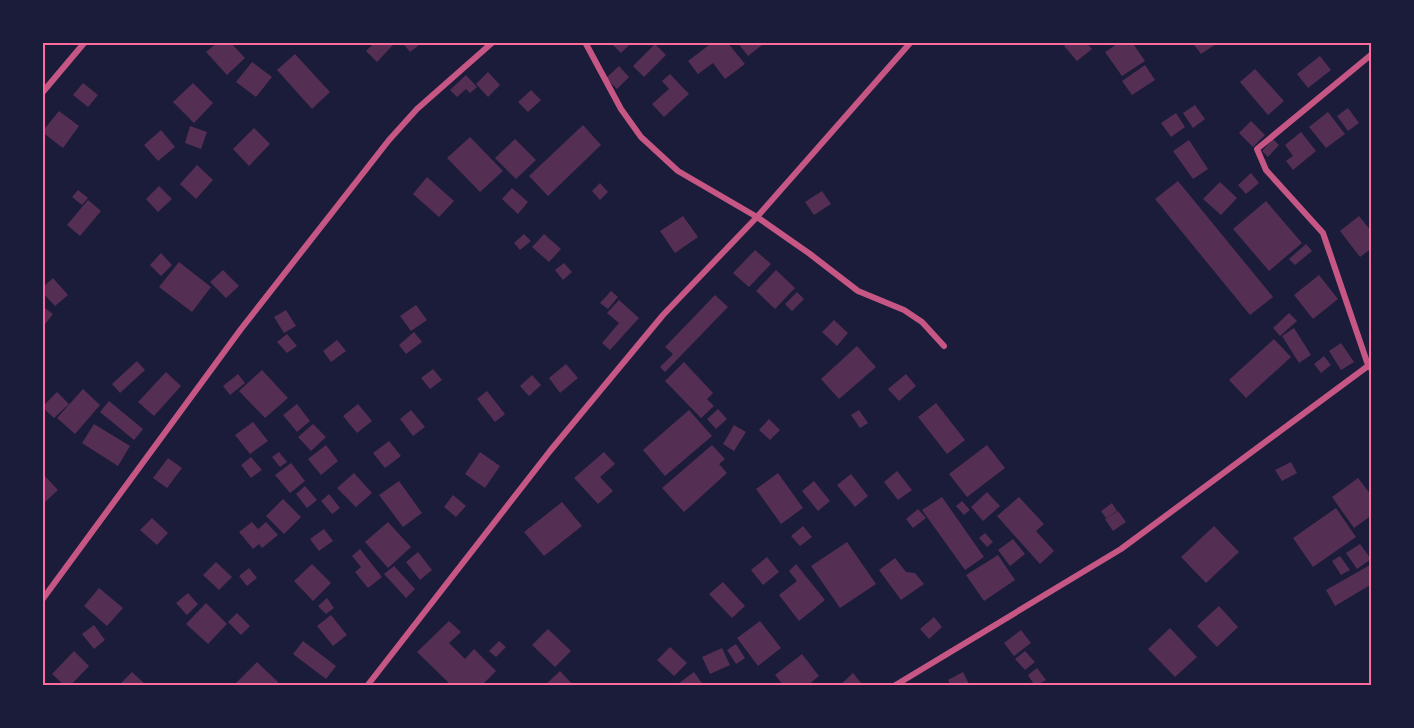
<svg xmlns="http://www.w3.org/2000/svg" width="1414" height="728" font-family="Cabin,sans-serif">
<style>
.building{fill:#542f53}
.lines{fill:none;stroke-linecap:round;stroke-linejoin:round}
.minor{stroke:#c65784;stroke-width:6}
.neatline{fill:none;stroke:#ff6b9d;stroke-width:2}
</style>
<rect width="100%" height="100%" fill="#1b1b3a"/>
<path class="building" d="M218,42H230L245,58L227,75L206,52Z
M375,42H390L393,45L377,62L366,51Z
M402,42H423L410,52Z
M610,42H632L621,53Z
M713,42H727L745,64L725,79L713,63L698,74L688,61Z
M737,42H766L748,56Z
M1069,42H1086L1092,49L1077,61L1064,46Z
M1120,42H1132L1145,61L1122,76L1105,52Z
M1192,42H1219L1201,54Z
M655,44L666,55L644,77L633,66Z
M295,54L330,92L312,109L277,70Z
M1320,56L1331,70L1308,88L1297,74Z
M252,62L272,77L256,97L236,82Z
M1145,65L1155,80L1132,95L1122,81Z
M619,66L629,77L617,89L606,78Z
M1255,69L1284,101L1268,115L1240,82Z
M488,72L500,85L488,97L476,84Z
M670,74L689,94L664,117L652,104L669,89L662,81Z
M466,75L477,87L470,93L466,89L457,97L450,90Z
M83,83L98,95L88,107L73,95Z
M193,83L213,103L194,123L173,102Z
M531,90L541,100L528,112L518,102Z
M1195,105L1205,119L1193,128L1183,113Z
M1348,108L1359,123L1348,131L1337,116Z
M59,111L79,126L63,148L42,132Z
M1328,112L1345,134L1326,148L1309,127Z
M1176,113L1185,127L1171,137L1161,123Z
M1251,121L1265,135L1253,147L1239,133Z
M583,125L601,145L548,196L529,176Z
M190,126L207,132L201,149L185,143Z
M254,128L270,144L249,166L233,149Z
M161,130L175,147L158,161L144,145Z
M1301,132L1316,151L1293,170L1286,161L1293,156L1285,145Z
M470,137L503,171L480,192L447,158Z
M515,139L536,160L516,179L495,158Z
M1273,139L1279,145L1268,157L1262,151Z
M1189,140L1208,169L1193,179L1173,151Z
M197,165L213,180L196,199L180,184Z
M1251,173L1259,183L1246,194L1238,185Z
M427,177L454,201L439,217L413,194Z
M1178,181L1273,297L1250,315L1155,199Z
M1220,182L1237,198L1221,215L1203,199Z
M600,183L608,192L600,200L592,191Z
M159,186L172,199L158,212L146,199Z
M512,188L528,202L518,214L502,199Z
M78,190L88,198L82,205L72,197Z
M822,191L831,204L814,215L805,202Z
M88,200L101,211L80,236L67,225Z
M1266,201L1302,243L1269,271L1233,229Z
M683,216L698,237L675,253L660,231Z
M1359,216L1372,232V248L1360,257L1340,231Z
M524,234L531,241L520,250L514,243Z
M544,234L561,249L549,262L532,247Z
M1306,244L1312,251L1295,265L1289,259Z
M755,250L771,264L749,287L733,273Z
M161,253L172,265L161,276L150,265Z
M179,262L211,287L192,312L159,287Z
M564,263L572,272L563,280L555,270Z
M223,270L239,286L226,298L210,282Z
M776,270L795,288L775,309L756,291Z
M1319,275L1338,299L1313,319L1294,295Z
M53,278L68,295L55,306L42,292V288Z
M611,291L618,297L608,309L600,303Z
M797,292L804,299L792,311L785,304Z
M715,295L728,307L665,372L660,367L673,354L665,347Z
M619,300L639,318L610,350L602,343L619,323L607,313Z
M416,305L427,320L411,331L400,316Z
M42,306L53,314L42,328Z
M286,310L296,326L284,333L274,317Z
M1289,313L1297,321L1280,336L1273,328Z
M834,320L848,333L837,346L822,332Z
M1294,328L1311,355L1299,363L1282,336Z
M414,332L422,342L406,354L399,345Z
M287,334L297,346L287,353L277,342Z
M1274,339L1291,357L1246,398L1229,380Z
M337,340L346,351L331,362L323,351Z
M1341,343L1354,362L1341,370L1329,351Z
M857,346L876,367L839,399L821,379Z
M1324,356L1331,365L1321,373L1314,364Z
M137,361L145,370L120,393L112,384Z
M684,362L713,393L707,399L714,406L701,418L665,381Z
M566,364L578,378L560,393L549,378Z
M433,369L442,380L430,389L421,378Z
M262,370L288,398L265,418L239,391Z
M166,372L181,386L154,416L138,402Z
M238,374L245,383L230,395L223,386Z
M906,374L916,386L899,401L888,389Z
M532,375L541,385L529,396L520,386Z
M83,389L100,405L75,434L57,418Z
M487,391L505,414L495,422L477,399Z
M57,392L69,404L54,418L42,407Z
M109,401L143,429L134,440L100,412Z
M936,403L965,440L947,454L918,417Z
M297,404L310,421L297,432L283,415Z
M358,404L372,421L357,433L343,416Z
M718,409L727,419L716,429L707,419Z
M411,410L425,427L413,436L400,419Z
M689,410L712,436L665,476L643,450Z
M859,410L868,423L860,428L851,415Z
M769,419L780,430L770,440L759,430Z
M253,422L268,441L250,454L235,435Z
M94,424L130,446L118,466L82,443Z
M313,424L326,437L311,451L298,437Z
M734,425L746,432L734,451L723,444Z
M389,441L401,456L385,468L373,453Z
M326,445L338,461L321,475L308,459Z
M712,445L725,459L719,464L727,473L684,512L662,488Z
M987,445L1005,468L967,497L949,474Z
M279,452L287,462L280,467L272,457Z
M480,452L500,466L485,488L465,474Z
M604,452L615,464L600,477L613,491L598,504L574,478Z
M251,457L262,470L251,478L241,465Z
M168,458L182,468L167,488L153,478Z
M1291,462L1297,473L1282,481L1275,470Z
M291,463L305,481L290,493L275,475Z
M897,471L912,490L898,500L884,482Z
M42,473L58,490L42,505Z
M354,473L372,493L356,507L337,488Z
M778,473L803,508L781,524L756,489Z
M851,474L868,496L855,507L837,485Z
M1358,478L1372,496V515L1354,528L1332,497Z
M399,481L422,513L403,527L379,495Z
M814,481L830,501L818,511L802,491Z
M305,486L317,500L307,508L296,494Z
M987,492L1000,506L983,521L971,507Z
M329,494L340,508L332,514L321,501Z
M453,495L466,506L456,517L444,507Z
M942,497L984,557L965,570L922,510Z
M1019,497L1044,524L1036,531L1054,551L1040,564L997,516Z
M283,499L301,517L284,534L266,516Z
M962,501L970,510L964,515L956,506Z
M562,502L582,526L544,556L524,532Z
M1112,503L1117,511L1106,518L1101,511Z
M1336,508L1356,537L1313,567L1293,538Z
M918,509L926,518L913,528L906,519Z
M1118,511L1126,522L1113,531L1105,519Z
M152,518L168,533L157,545L140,530Z
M252,522L258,529L266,522L278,535L262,548L259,544L253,549L239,532Z
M388,522L411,547L388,568L365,542Z
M803,526L812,537L800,546L791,536Z
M1214,526L1239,552L1206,583L1181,557Z
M324,529L333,541L319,551L310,539Z
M985,533L993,542L987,547L979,538Z
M1013,539L1025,554L1010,566L998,550Z
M847,542L876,584L840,608L811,566Z
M1360,544L1371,559L1357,569L1346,553Z
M360,549L382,577L368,588L355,572L361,567L352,556Z
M418,552L432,570L420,580L406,562Z
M998,555L1015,580L984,601L966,575Z
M1340,556L1350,570L1341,575L1332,561Z
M767,557L779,572L763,585L751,570Z
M895,558L906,572L915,573L924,584L901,600L879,570Z
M216,562L232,577L219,590L203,575Z
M312,564L331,583L313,601L294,581Z
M796,564L825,600L799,621L779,595L797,581L789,571Z
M1370,565L1372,569V584L1335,606L1326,590Z
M394,566L415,589L406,598L384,574Z
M249,568L257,578L247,586L239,576Z
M723,582L745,606L732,618L709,594Z
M99,588L123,608L107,626L84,606Z
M188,593L198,604L187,615L176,603Z
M327,598L334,608L326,614L318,606Z
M206,603L227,624L208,644L186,624Z
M1219,606L1238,627L1217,647L1197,626Z
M237,613L250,626L241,635L228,622Z
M331,615L347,635L333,646L317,626Z
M934,617L942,627L929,639L920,629Z
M449,621L461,632L449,643L465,659L474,649L496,671L481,686H452L417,652Z
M760,621L781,648L758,666L737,638Z
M94,625L105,640L94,649L82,634Z
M1170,628L1197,657L1175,677L1148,649Z
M548,629L571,651L555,667L532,645Z
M1021,630L1031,643L1014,656L1004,643Z
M303,641L336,666L326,679L293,654Z
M499,641L506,647L496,657L489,651Z
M736,644L745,658L736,664L727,650Z
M670,647L687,663L674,676L657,660Z
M722,648L730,665L710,674L702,657Z
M74,651L89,666L70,686H65L52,674Z
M1025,651L1035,662L1025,670L1015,659Z
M802,654L819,676L807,686H784L775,675Z
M257,662L278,682L274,686H239L236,683Z
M1037,668L1046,680L1035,686L1028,675Z
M560,671L574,686H544Z
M132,672L147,686H118Z
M694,672L704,686H675Z
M963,672L970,686H951L948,680Z
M853,673L862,684L860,686H839Z"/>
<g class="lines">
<path class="minor" d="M585,42L621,109L641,137L678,171L757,217L810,254L858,291L904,310L922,322L944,346
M1372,54L1257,149L1266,170L1323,233L1368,365L1372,370
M42,93L85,42
M42,600L241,329L389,140L417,109L493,42
M367,686L550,451L663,315L757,217L911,42
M894,686L1121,549L1372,363"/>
</g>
<rect width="1414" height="728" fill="none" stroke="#1b1b3a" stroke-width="87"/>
<rect x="44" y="44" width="1326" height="640" class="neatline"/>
</svg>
